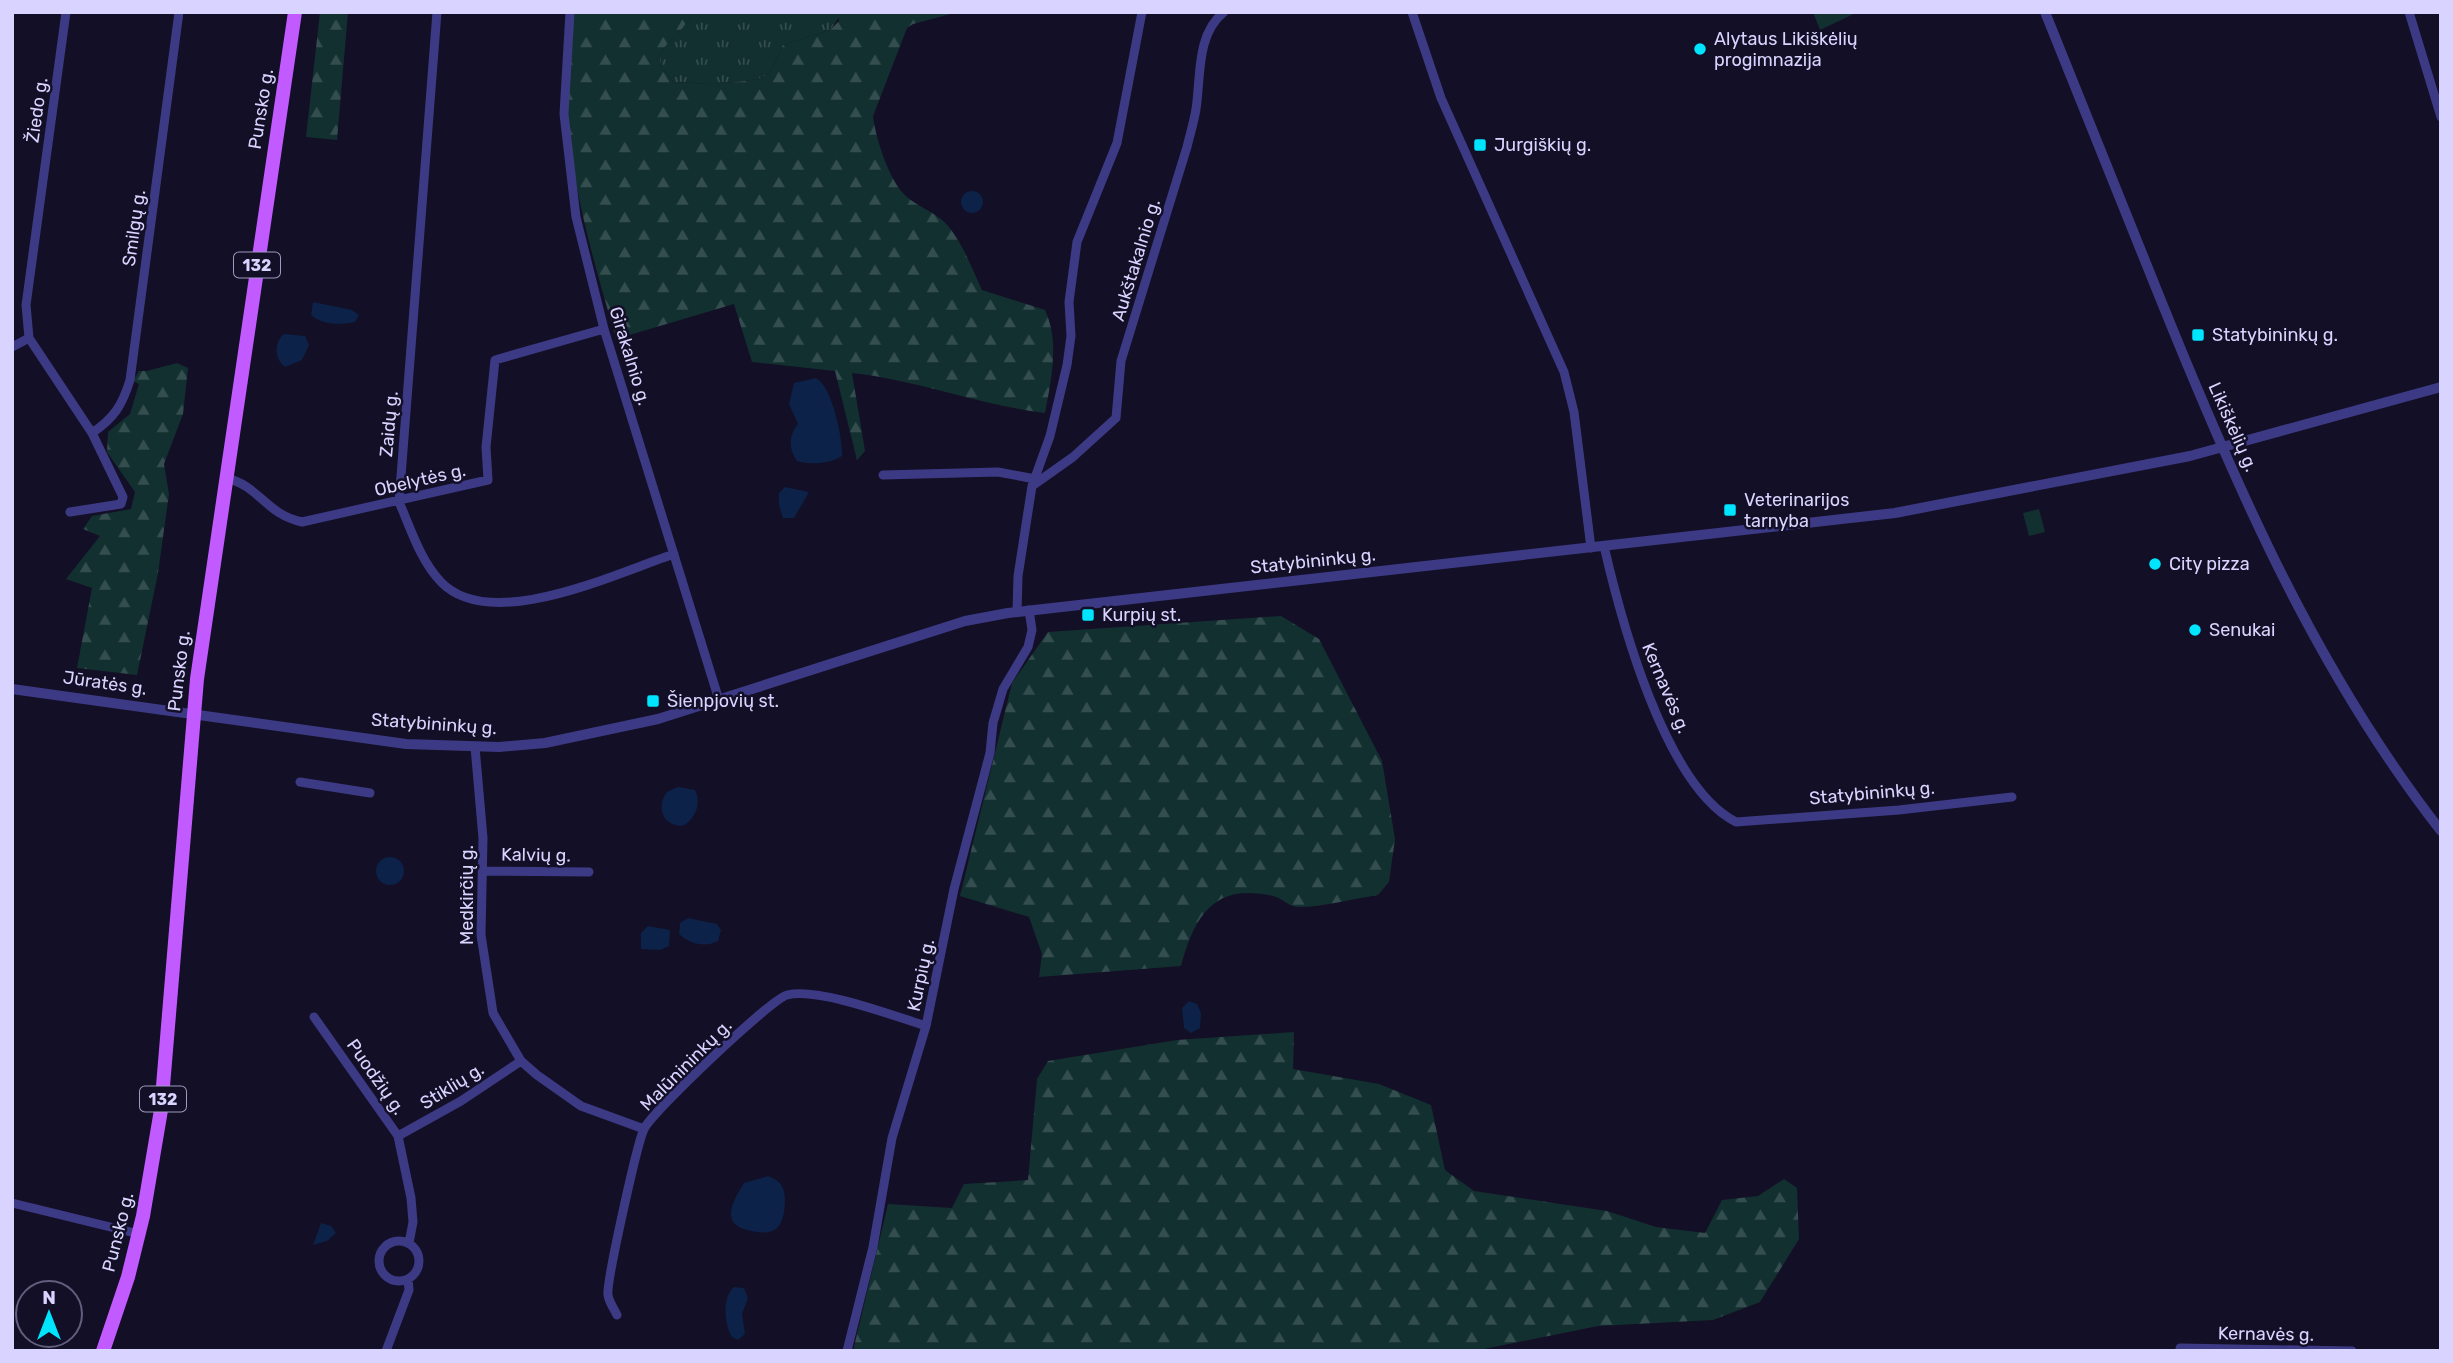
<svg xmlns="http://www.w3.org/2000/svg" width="2453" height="1363" font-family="Rubik,sans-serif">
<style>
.grass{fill:url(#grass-tufts)}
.forest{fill:url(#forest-firs)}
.green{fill:#12302f}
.water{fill:#0c2248}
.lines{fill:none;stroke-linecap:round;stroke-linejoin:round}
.minor{stroke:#3d3a85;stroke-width:9}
.tertiary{stroke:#3d3a85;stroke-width:10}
.primary{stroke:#c25bff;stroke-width:14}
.poi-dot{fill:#00e5ff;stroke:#130f26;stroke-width:2.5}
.labels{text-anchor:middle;stroke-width:5;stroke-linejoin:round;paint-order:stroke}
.shield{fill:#130f26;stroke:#9e99be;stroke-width:2}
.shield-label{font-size:16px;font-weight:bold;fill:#d9d4ff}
.poi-label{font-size:18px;fill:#d9d4ff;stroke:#130f26;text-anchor:start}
.street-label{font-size:18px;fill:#d9d4ff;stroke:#130f26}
</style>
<defs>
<pattern id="grass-tufts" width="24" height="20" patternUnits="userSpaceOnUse" patternTransform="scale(1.75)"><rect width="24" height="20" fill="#12302f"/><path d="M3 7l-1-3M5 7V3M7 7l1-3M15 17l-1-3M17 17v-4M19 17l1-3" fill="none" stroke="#344d4e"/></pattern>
<pattern id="forest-firs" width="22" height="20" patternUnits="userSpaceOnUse" patternTransform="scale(1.75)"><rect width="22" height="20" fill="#12302f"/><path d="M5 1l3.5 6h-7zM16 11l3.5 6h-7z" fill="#344d4e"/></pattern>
</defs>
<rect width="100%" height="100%" fill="#130f26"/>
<path class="grass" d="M692,12H838L840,16L830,30L783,45C777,55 774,72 763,77C745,84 693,84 674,82L661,67L659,55C670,38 685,31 692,12Z"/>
<path class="forest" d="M320,12H348L337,140L306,137Z
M574,12H692C685,31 670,38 659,55L661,67L674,82C694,84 744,84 763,77C774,72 777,55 783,45L830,30L839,21L838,12H958L913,24L907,28L873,116C875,136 888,176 902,192C915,207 936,211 949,227C964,246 972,269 982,290L1045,310C1060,342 1051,380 1045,413C979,405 918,380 852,373L865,451L857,460L835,371L752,362L734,304L616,339C596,268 574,198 569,125C566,87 570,49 574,12Z
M177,363L188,368L183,414L164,464L169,494L158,573L137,675L77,668L92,588L66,579L100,536L83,529L92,516L131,509L135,492L107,452L108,432L130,414L139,384L133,381L139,371H147Z
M1281,616L1319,639L1382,761L1395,839L1389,882L1378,895C1352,899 1323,907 1298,907C1289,907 1282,898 1273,896C1214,883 1195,915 1181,966L1039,977L1042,954L1029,917L960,896L1012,683L1048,632Z
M1294,1032L1293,1069L1379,1084L1431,1105L1445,1170L1474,1191L1607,1211L1656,1227L1705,1233L1722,1200L1758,1196L1784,1179L1797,1188L1799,1239L1760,1302L1713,1320L1598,1326L1474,1351H853L888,1204L952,1208L964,1184L1028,1180L1037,1079L1048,1061L1177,1040Z"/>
<path class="green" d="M1813,12H1858L1820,30Z
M2039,509L2045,532L2029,536L2023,513Z"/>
<path class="water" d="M961 202a11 11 0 1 1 22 0a11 11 0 1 1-22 0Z
M313,302L352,310L359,315L355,322C341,325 322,325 311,315Z
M284,334L305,336L309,345L302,360L285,367C274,359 274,342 284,334Z
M816,378C832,386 843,439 842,456C830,464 810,465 797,461C788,449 789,434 798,424L789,404L794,383Z
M785,487L809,492L794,518H783L779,505V493Z
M678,787L695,790C702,803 695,820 682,826C662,826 656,806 667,792Z
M376 871a14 14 0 1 1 28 0a14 14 0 1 1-28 0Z
M688,918L717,924L721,930L718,941C705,948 690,944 679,934L680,923Z
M648,926L670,930L669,946L660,950L641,949V933Z
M1189,1001L1197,1004L1201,1013L1200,1028L1191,1033L1184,1028L1182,1008Z
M768,1176C781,1181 785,1187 785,1201C784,1230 774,1237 747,1230C720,1224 733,1200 744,1183Z
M321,1223L331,1226L336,1233L327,1241L313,1245Z
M734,1287L744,1288L748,1298L742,1314L745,1334L738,1340L732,1337C724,1324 722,1297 734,1287Z"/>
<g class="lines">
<path class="minor" d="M66,12L26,305L29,338L92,433L123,497L121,504L70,512
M437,12L399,502C411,529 420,560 441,582C491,634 616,573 674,554
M570,12L564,114L576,217L604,329L719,700
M1412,12L1441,98L1564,372L1574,412L1591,548
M2409,12L2441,117
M12,347L29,338
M92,433C114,418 122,406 130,380L179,12
M883,475L998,472L1035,479
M226,478C260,486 265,514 302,522L488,480L486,447L495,360L604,329
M1032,486L1073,457L1116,418L1121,361L1187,147C1190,134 1194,122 1196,109C1201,77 1196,34 1224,12
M1604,546C1621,620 1665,786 1736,822L1899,810L2012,797
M1017,611L1018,576L1032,486L1050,436L1067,365L1071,336L1069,302L1077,242L1117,143L1142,12
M475,747L483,838L481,935L493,1013L521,1061L537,1075L581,1106L644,1129
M300,782L370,793
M483,871L589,872
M314,1017L398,1136L411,1198L413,1222L409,1243
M398,1136L461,1101L521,1061
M12,1203L139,1234
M379 1261a20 20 0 1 1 40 0a20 20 0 1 1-40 0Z
M617,1315C614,1309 609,1302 608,1295C606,1283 637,1144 644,1129C653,1111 770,1000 787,995C818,987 894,1016 926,1026
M2180,1348L2352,1351
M386,1351L409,1290L408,1279
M847,1351L873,1247L892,1138L926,1026L954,889L990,753L993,723L1003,689L1028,647L1032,630L1029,610"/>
<path class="tertiary" d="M2045,12C2083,107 2122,202 2160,298C2235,484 2316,671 2441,831
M12,689L406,744L499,747L545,743L658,719L965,621L1008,613L1895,513L2190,456L2441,387"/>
<path class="primary" d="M103,1351L128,1277L143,1216L161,1110L197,679L295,12"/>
</g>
<g class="poi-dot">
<circle cx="1700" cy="49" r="7"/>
<rect x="1473" y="138" width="14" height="14" rx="3.5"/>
<rect x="2191" y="328" width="14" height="14" rx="3.5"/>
<rect x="1723" y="503" width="14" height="14" rx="3.5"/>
<circle cx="2155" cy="564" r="7"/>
<rect x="1081" y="608" width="14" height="14" rx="3.5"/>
<circle cx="2195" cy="630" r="7"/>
<rect x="646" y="694" width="14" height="14" rx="3.5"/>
</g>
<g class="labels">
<g class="shield">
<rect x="234" y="252.5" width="46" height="25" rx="5"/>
<rect x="140" y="1086.5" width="46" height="25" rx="5"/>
</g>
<g class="shield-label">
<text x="257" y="271">132</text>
<text x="163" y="1105">132</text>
</g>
<g class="poi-label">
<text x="1714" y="45">Alytaus Likiškėlių<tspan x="1714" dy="21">progimnazija</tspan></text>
<text x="1494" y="151">Jurgiškių g.</text>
<text x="2212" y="341">Statybininkų g.</text>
<text x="1744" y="506">Veterinarijos<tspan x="1744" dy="21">tarnyba</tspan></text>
<text x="2169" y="570">City pizza</text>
<text x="1102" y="621">Kurpių st.</text>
<text x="2209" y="636">Senukai</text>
<text x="667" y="707">Šienpjovių st.</text>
</g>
<g class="street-label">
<text transform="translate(261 109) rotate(-81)" y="6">Punsko g.</text>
<text transform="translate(37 110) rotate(-82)" y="6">Žiedo g.</text>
<text transform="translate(134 228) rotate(-82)" y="6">Smilgų g.</text>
<text transform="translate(1136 260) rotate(-73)" y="6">Aukštakalnio g.</text>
<text transform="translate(630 356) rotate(73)" y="6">Girakalnio g.</text>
<text transform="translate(389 424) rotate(-85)" y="6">Zaidų g.</text>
<text transform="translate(2233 427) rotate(66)" y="6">Likiškėlių g.</text>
<text transform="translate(420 480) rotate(-13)" y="6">Obelytės g.</text>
<text transform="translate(1313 561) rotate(-6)" y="6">Statybininkų g.</text>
<text transform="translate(179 671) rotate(-83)" y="6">Punsko g.</text>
<text transform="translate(105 683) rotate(8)" y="6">Jūratės g.</text>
<text transform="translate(1666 688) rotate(67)" y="6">Kernavės g.</text>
<text transform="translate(434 724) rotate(4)" y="6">Statybininkų g.</text>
<text transform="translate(1872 793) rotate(-5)" y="6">Statybininkų g.</text>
<text transform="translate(536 855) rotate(1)" y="6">Kalvių g.</text>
<text transform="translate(467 895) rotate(-90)" y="6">Medkirčių g.</text>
<text transform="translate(921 975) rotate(-78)" y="6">Kurpių g.</text>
<text transform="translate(686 1065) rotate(-45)" y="6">Malūnininkų g.</text>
<text transform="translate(376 1077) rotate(55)" y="6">Puodžių g.</text>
<text transform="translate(452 1086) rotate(-32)" y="6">Stiklių g.</text>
<text transform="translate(118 1232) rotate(-76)" y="6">Punsko g.</text>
<text transform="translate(2266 1334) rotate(1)" y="6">Kernavės g.</text>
</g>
</g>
<rect width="2453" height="1363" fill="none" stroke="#d9d4ff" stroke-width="28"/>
<g transform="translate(49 1314)"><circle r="33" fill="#130f26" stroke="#625e7d" stroke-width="2"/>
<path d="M0-5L12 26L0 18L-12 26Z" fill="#00e5ff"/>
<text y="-10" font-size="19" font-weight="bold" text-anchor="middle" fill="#d9d4ff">N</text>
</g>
</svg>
